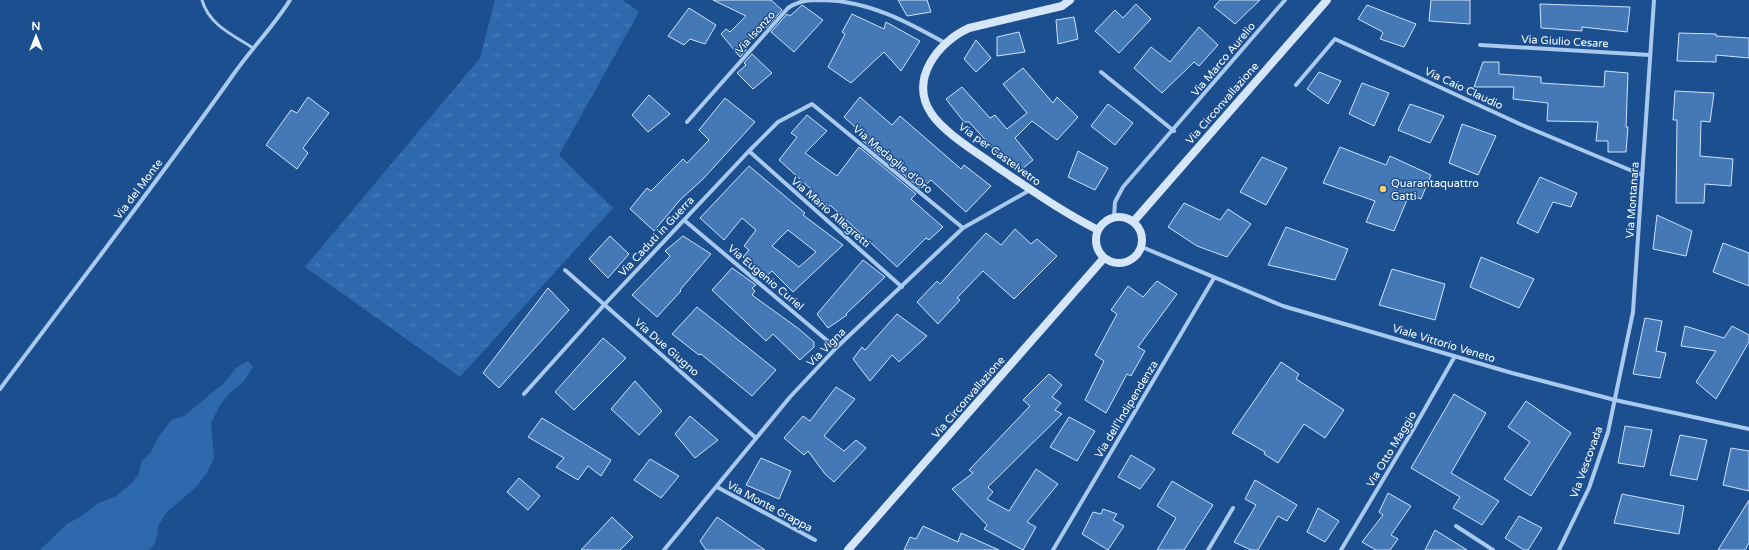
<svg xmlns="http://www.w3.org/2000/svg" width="1749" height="550" font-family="'Varela Round',sans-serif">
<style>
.grass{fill:#2e69ad}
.park{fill:url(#park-tufts)}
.building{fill:#4478b7;stroke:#cfe3fa;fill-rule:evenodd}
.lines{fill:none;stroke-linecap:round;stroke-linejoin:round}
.lane{stroke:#a9c9ee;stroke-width:3}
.street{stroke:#a9c9ee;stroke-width:4}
.secondary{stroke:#d6e6fa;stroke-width:8}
.poi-dot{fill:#ffd166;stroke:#1b4f8f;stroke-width:1.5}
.labels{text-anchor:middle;stroke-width:3;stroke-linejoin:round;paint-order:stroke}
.street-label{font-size:11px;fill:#fff;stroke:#1b4f8f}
.poi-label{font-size:11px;fill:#fff;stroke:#1b4f8f;text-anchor:start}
</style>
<defs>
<pattern id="park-tufts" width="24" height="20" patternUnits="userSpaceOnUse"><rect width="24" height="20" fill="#2e69ad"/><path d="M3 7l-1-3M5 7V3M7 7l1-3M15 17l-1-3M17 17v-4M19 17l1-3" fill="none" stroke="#4d80b9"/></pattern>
</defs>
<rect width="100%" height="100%" fill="#1b4f8f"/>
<path class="grass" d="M248,361L253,367L244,381L229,394L220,405L211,423L214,458L207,473L196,487L167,512L158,526L157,537L153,547L148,550H40L68,523L79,518L98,503L115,497L133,482L139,473L141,462L151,452L158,438L171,420L184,416L224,383L236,368Z"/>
<path class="park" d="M495,0H623L639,12L559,155L613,208L460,377L305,267L480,58Z"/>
<path class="building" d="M713,0H771L782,10L766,28L763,26L744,46L747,49L740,57L721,34L726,29L730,32L746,16Z
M898,0H927L931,12L907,16Z
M1220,0H1260L1235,24L1214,7Z
M1431,0H1470V24L1429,21Z
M1136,4L1151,19L1119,53L1095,31L1115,10L1123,18Z
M1540,4L1630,7L1627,32L1582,27V31L1541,28Z
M802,5L823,20L794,52L771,32L787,14L790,16Z
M1367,5L1416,24L1404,47L1380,39L1383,33L1381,31L1358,19Z
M689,8L716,25L705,44L690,39L684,45L668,36Z
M852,14L884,29L886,22L920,41L901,71L884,52L851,83L828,67L845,34L842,32Z
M1074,17L1078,39L1058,44L1056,20Z
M1199,27L1218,45L1199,66L1194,62L1162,93L1134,68L1151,47L1170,62Z
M1019,32L1025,52L997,56V37Z
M1679,33L1716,34V36L1749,38V58L1716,55V62L1677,61Z
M976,40L991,58L976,72L964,59Z
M752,54L772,73L753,89L737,73L746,65L744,63Z
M1483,62H1499V74L1541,77V83L1604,87L1605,71L1628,73L1626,127H1628L1626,152H1608V141H1596L1598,122L1547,121L1548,103L1513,99L1514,87H1474Z
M1023,68L1053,103L1057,97L1078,117L1057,140L1032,121L1015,138L1033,160L1022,169L1000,156L969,122H964L946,99L962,87L990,118L995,115L1007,129L1027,113L1003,84Z
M1319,72L1341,81L1328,104L1307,89Z
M1362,83L1389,93L1374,126L1349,114Z
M1675,91L1714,93L1710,122L1701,121L1700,156L1733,159L1731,186L1705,184L1704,203H1676L1677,120H1673Z
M649,95L670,114L648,132L632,115Z
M308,97L329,113L303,148L308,153L297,169L266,145L291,110L297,113Z
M860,97L892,125L900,116L961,169L964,165L991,186L966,212L931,180L921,189L863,141L866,137L844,117Z
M725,98L755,122L703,179L680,200L654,231L630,209L647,188L651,191L683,159L687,163L709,140L699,130Z
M1108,104L1133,123L1115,145L1091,126Z
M1410,104L1444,116L1430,143L1398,130Z
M807,115L827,131L805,153L837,176L859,147L916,194L911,199L943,227L929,240L926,238L897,267L830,205L829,207L812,192L813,191L779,160L797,137L791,133Z
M1462,124L1496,136L1478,175L1449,163Z
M1340,147L1386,165L1390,156L1431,175L1421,199L1409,195L1394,231L1366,222L1375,201L1323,183Z
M1078,151L1108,168L1095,190L1068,177Z
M1262,157L1287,168L1266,205L1240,192Z
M749,166L805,213L803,215L843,245L793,292L772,271L765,277L743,257L749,250L744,246L756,230L742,218L724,240L700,218ZM788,230L816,252L799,267L772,246Z
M1540,177L1577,193L1571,207L1553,202L1538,233L1517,223Z
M1184,203L1220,220L1228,209L1251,224L1227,257L1197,246L1168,227Z
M1657,215L1692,231L1686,256L1653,249Z
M1286,227L1348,249L1335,280L1268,265Z
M1015,229L1031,244L1037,239L1057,256L1014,299L983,271L957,298L960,300L938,324L917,302L937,281L940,284L986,233L1001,245Z
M610,236L629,254L608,278L589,259Z
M683,236L711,254L680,290L681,291L657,317L632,295L670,256L665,251Z
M1723,243L1749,253V286L1713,272Z
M1481,257L1534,279L1519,308L1470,287Z
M863,260L885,277L846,314L847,315L828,328L817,314Z
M732,268L756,285L752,288L755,291L752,295L799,329L814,342V347L800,360L773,334L766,341L712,290Z
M1392,269L1445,284L1435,320L1379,305Z
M1157,281L1177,294L1138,347L1145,351L1131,376L1127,374L1106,413L1085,400L1104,361L1095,355L1117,314L1111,310L1128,286L1143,297Z
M548,288L569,310L499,388L483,373Z
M697,307L776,370L752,396L701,354L699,355L672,334Z
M897,314L927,336L899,362L892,355L870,381L853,359L862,347L865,350Z
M1645,318L1662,321L1656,351L1666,353L1660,378L1633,374Z
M1685,326L1724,338L1732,326L1749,335V342L1716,399L1696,382L1716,351L1681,346Z
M603,338L626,358L574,410L555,392Z
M1281,362L1299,374L1296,379L1344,410L1325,438L1304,424L1278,463L1264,454L1265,452L1232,433Z
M1049,374L1062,385L1052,397L1061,403L1055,410L1062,414L988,487L993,492L987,499L1009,511L1036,469L1058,484L1027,522L1036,527L1023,550L984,529L987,525L952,489L973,473L969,470L1030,406L1023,400Z
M635,381L662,411L639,435L611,409Z
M836,387L855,399L824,436L844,451L856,440L866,448L834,482L825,474L808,451L804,455L784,438L803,416L810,421Z
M1454,394L1486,413L1451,473L1499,501L1482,525L1453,508L1460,497L1411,468Z
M1526,401L1571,433L1531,496L1504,479L1530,442L1508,427Z
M690,416L718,440L695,458L675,434Z
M1069,417L1095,431L1077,461L1050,447Z
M542,418L611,460L601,476L588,466L578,480L556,467L564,458L528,437Z
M1625,426L1652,430L1644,467L1618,463Z
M1680,435L1707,440L1697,480L1670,475Z
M1731,448L1749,451V491L1723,485Z
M1131,455L1155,469L1140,489L1118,477Z
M761,458L791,471L779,499L746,485Z
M650,459L679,476L661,498L634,480Z
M519,478L540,496L528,510L507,492Z
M1255,480L1297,505L1287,521L1278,516L1258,550H1251L1234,542L1256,505L1245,499Z
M1172,481L1213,505L1184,550H1157L1176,518L1157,506Z
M1388,493L1411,506L1391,535L1398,539L1390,550H1376L1362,542L1383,515L1379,512Z
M1622,494L1684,506L1679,534L1614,523Z
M1749,500V543L1745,550H1718Z
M1318,508L1339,521L1325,542L1307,532Z
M1103,509L1117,514L1113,520L1124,526L1108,550L1082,534L1093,512L1101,514Z
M1519,516L1542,528L1528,550H1524L1505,538Z
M612,517L633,537L620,550H581Z
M717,517L765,550H706L700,541Z
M923,526L958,542L961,533L999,550H904L910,537L916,539Z
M1435,530L1467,550H1425Z"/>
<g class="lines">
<path class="lane" d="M202,0C209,25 233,35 253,48"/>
<path class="street" d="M1480,45L1650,55
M1101,72L1174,131
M1296,85L1335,39L1522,125L1642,175
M687,122L788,8C800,0 809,0 823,0C868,1 906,21 945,43
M749,151L902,287
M1114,217L1115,202L1123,187L1285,0
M684,220L836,348
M1142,247L1283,306L1512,373L1615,400L1749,429
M565,270L756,438
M0,389C78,284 158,181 233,75C251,49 274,26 290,0
M524,394L604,305L749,151L778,122L812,104L963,228
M717,487L815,540
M1456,526L1493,550
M664,550L790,397L836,348L963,228L1030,190
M1053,550L1214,278
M1208,550L1233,508
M1341,550L1414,428L1455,356
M1559,550L1589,488L1608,432L1633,312L1654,0"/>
<path class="secondary" d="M1070,0L1062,6L969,28C938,42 909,79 931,113C944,133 978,153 997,167C1030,189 1062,212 1098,230
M1096 240a23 23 0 1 1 46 0a23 23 0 1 1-46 0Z
M1134,221L1327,0
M848,550L1104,258"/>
</g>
<circle class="poi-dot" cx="1383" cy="189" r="4"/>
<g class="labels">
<g class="street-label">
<text transform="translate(755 32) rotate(-48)" y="4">Via Isonzo</text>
<text transform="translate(1565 41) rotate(3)" y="4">Via Giulio Cesare</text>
<text transform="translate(1223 59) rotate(-50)" y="4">Via Marco Aurelio</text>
<text transform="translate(1464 88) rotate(25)" y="4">Via Caio Claudio</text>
<text transform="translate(1222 103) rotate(-49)" y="4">Via Circonvallazione</text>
<text transform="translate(1000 154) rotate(36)" y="4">Via per Castelvetro</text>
<text transform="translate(893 159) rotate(40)" y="4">Via Medaglie d'Oro</text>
<text transform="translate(138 189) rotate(-53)" y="4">Via del Monte</text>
<text transform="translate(1632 200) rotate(-86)" y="4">Via Montanara</text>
<text transform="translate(831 212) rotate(41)" y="4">Via Mario Allegretti</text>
<text transform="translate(656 236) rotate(-47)" y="4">Via Caduti in Guerra</text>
<text transform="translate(766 277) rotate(40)" y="4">Via Eugenio Curiel</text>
<text transform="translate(1444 343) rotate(17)" y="4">Viale Vittorio Veneto</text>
<text transform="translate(667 347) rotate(41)" y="4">Via Due Giugno</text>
<text transform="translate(826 347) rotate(-45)" y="4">Via Vigna</text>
<text transform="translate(968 397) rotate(-49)" y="4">Via Circonvallazione</text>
<text transform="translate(1126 409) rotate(-59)" y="4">Via dell'Indipendenza</text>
<text transform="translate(1391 449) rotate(-59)" y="4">Via Otto Maggio</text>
<text transform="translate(1586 462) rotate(-70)" y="4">Via Vescovada</text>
<text transform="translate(770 506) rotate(28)" y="4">Via Monte Grappa</text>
</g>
<g class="poi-label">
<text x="1391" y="187">Quarantaquattro<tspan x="1391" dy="13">Gatti</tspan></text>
</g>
</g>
<g transform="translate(36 36)" stroke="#1b4f8f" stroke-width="3" paint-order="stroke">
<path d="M0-3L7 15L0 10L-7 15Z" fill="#ffffff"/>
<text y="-6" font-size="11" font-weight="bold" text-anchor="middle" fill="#ffffff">N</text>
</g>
</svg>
